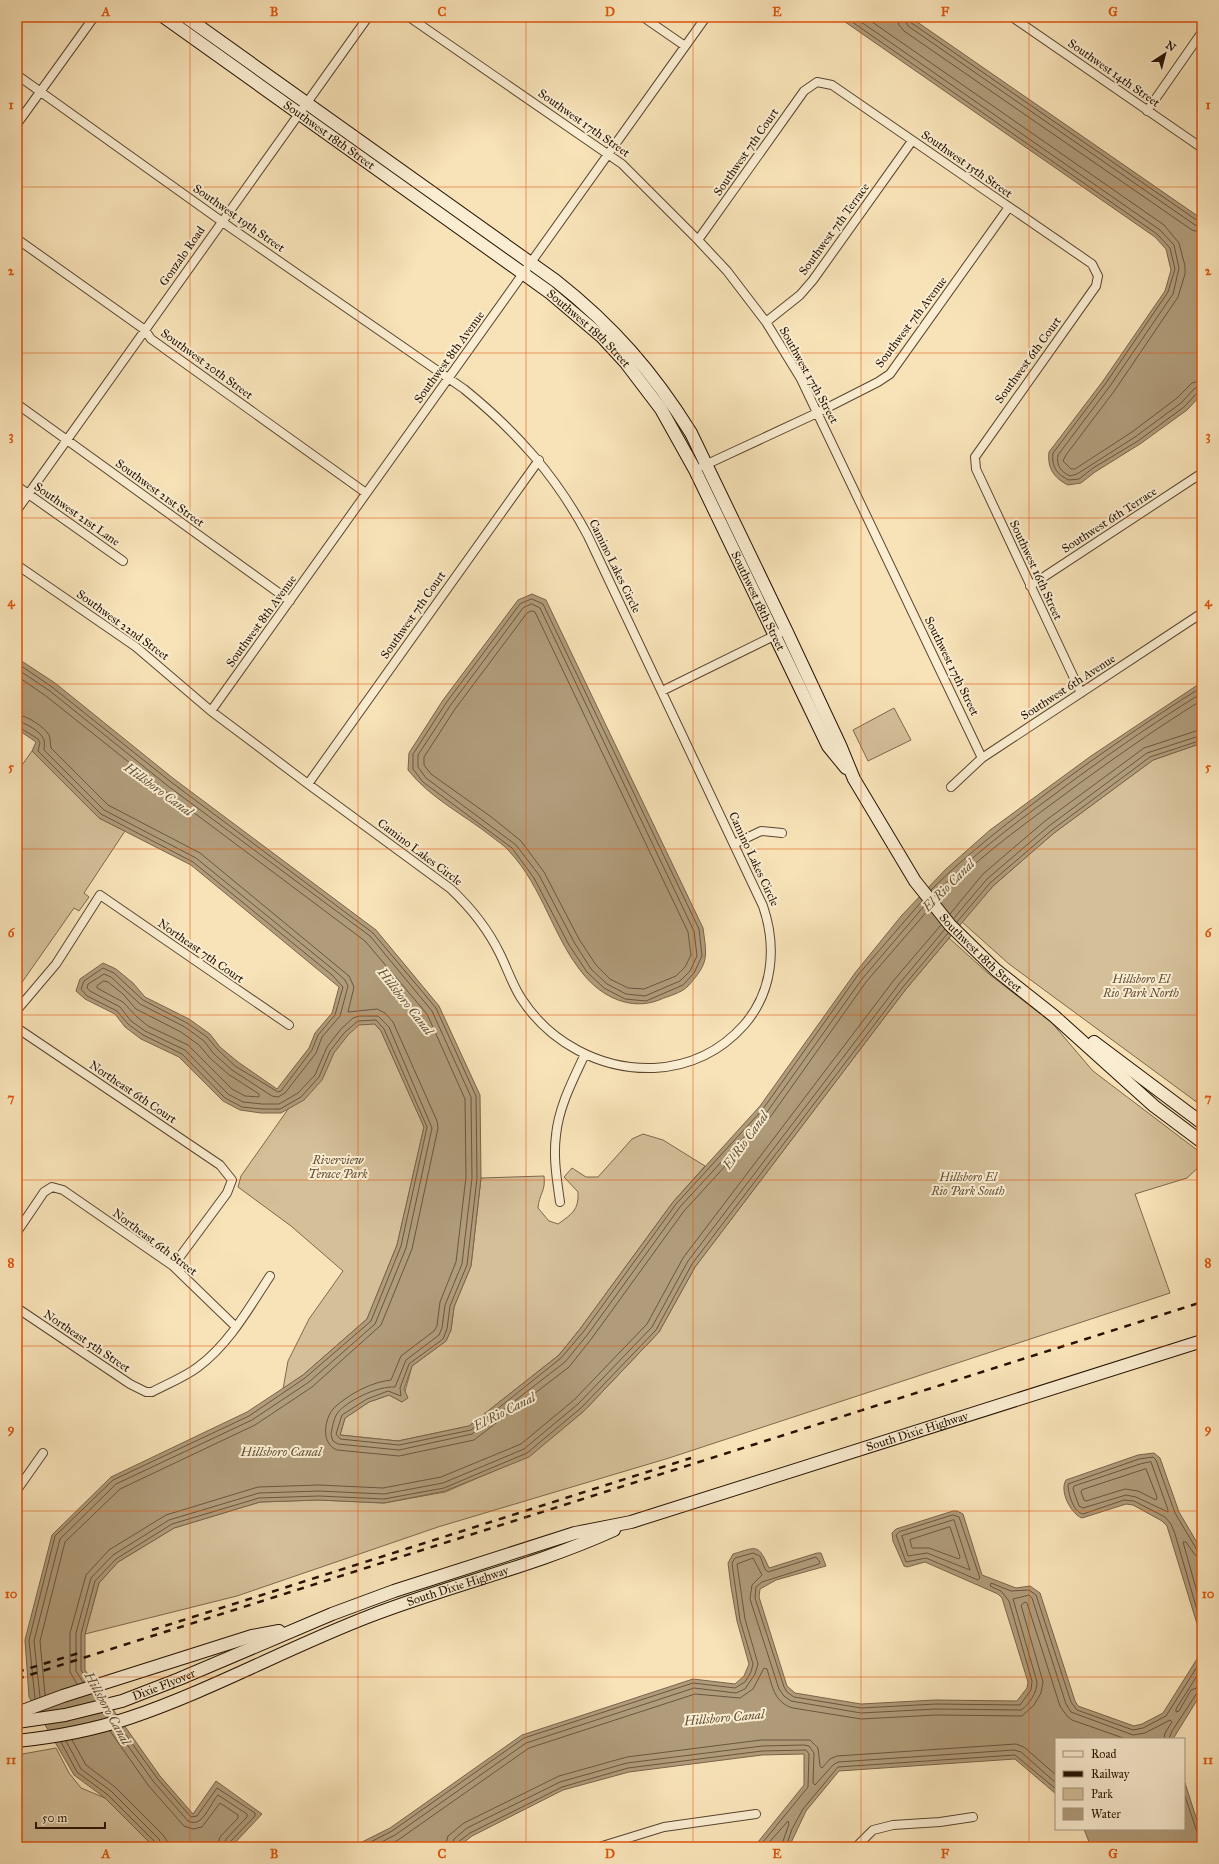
<svg xmlns="http://www.w3.org/2000/svg" width="1219" height="1864" font-family="'IM FELL Great Primer',serif">
<style>
.green{fill:#d4bf99;stroke:#7c684d}
.water{fill:#b09c7a;stroke:#78644a}
.lines{fill:none;stroke-linecap:round;stroke-linejoin:round}
.shore{stroke:#6a563e;stroke-width:1}
.minor-casing{stroke:#59462f;stroke-width:10}
.secondary-casing{stroke:#241101;stroke-width:14}
.minor{stroke:#faedd1;stroke-width:8}
.secondary{stroke:#faedd1;stroke-width:12}
.rail{stroke:#241101;stroke-width:2.5;stroke-dasharray:7 7;stroke-linecap:butt}
.grid{fill:none;stroke:#de550b;stroke-width:1;stroke-opacity:0.55}
.labels{text-anchor:middle;stroke-width:4;stroke-linejoin:round;paint-order:stroke}
.street-label{font-size:12px;fill:#241101;stroke:#faedd1}
.park-label{font-size:12px;font-style:italic;fill:#624e36;stroke:#faedd1}
.water-label{font-size:13px;font-style:italic;fill:#635037;stroke:#faedd1}
.neatline{fill:none;stroke:#de550b;stroke-width:1.5}
.grid-label{font-size:13px;text-anchor:middle;font-weight:bold;fill:#de550b}
</style>
<rect width="100%" height="100%" fill="#f8e3b8"/>
<filter id="stains"><feTurbulence type="fractalNoise" baseFrequency=".005" numOctaves="4"/><feColorMatrix values="0 0 0 0 .2 0 0 0 0 .09 0 0 0 0 .02 0 0 0 .5 -.17"/></filter>
<radialGradient id="worn" r=".72"><stop offset=".6" stop-color="#630" stop-opacity="0"/><stop offset="1" stop-color="#630" stop-opacity=".3"/></radialGradient>
<path class="green" d="M894,708L911,740L868,761L853,730Z
M1202,743V1106L1009,964L962,922L993,886L1054,833L1153,760Z
M32,751L99,818L125,831L84,893L89,897L79,911L74,908L18,988L17,772Z
M949,938L989,974L1052,1023L1093,1071L1201,1153L1202,1164L1187,1178L1135,1194L1170,1293L669,1458L438,1527L237,1596L85,1634L99,1583L118,1562L174,1528L260,1502L319,1500L384,1503L445,1492L529,1456L584,1411L659,1332L695,1267L906,989Z
M360,1007L381,1031L424,1127L397,1245L367,1319L303,1375L283,1389L288,1361L309,1319L343,1271L291,1226L238,1187L241,1176Z
M643,1134L663,1140L705,1166L673,1202L580,1329L559,1355L469,1426L398,1441L340,1435L345,1418L369,1402L389,1395L402,1402L412,1366L446,1341L451,1330L454,1307L471,1266L481,1178L544,1176C546,1191 539,1194 538,1208L549,1221L558,1224C572,1214 579,1210 578,1192L564,1177L572,1168L586,1177H598L632,1139Z
M56,1748L69,1773L81,1788L105,1798L154,1847H17V1755Z"/>
<path class="water" d="M838,17H910L1202,219V394L1187,410L1140,444L1095,472L1081,483L1068,485C1054,478 1047,468 1049,452L1103,381L1165,291L1171,270L1166,249L1155,237Z
M532,594L546,600L703,928C707,957 709,963 688,986C682,993 668,996 659,1000C631,1011 602,997 584,975C553,938 543,887 509,851C504,845 497,841 491,836C463,814 430,798 408,770L409,753L443,700L518,600Z
M17,658L55,683L174,779L376,930L439,1006L480,1095L481,1178L471,1266L454,1307L451,1330L446,1341L412,1366L404,1389L408,1398L402,1402L389,1395L369,1402L345,1418L340,1435L398,1441L469,1426L559,1355L580,1329L673,1202L760,1106L855,973L902,915L946,869L990,830L1091,756L1202,682V743L1153,760L1054,833L993,886L906,989L695,1267L659,1332L584,1411L529,1457L445,1491L384,1503L319,1500L260,1502L174,1528L118,1562L99,1583L85,1634V1670L160,1776L193,1814L216,1781L262,1814L231,1847H154L105,1798L74,1775L29,1697L25,1640L52,1535L111,1477L247,1412L303,1375L367,1319L397,1245L424,1127L381,1031L375,1024L359,1025L348,1035L334,1053L322,1080L304,1100L281,1113H261L240,1110L223,1101L179,1057L141,1039L125,1027L115,1014L85,999L76,991L80,979L103,963L116,969L133,983L145,997L189,1019L210,1034L220,1047L238,1062L277,1089L309,1048L315,1033L332,1013L339,987L191,865L99,818L32,751L36,742L17,729Z
M1154,1453L1160,1458L1179,1512L1202,1551V1640L1167,1526L1162,1521L1133,1505L1126,1504L1082,1518C1071,1514 1059,1491 1066,1480L1138,1455Z
M953,1511H957L963,1514L982,1575L1016,1588L1030,1586L1040,1593L1075,1701L1078,1706L1134,1726L1142,1724L1163,1713L1202,1651V1692L1173,1739H1056V1794L1015,1759L839,1771L806,1811L789,1847H754L804,1785V1754L762,1755L629,1772L563,1790L472,1836L458,1847H352L390,1828L522,1735L693,1679L735,1684L744,1676L749,1664L737,1621L731,1587L728,1563L733,1554C757,1547 758,1543 769,1568L817,1553H821L826,1566L776,1580L760,1589L759,1597L787,1686L795,1693L861,1704L935,1700L1017,1701L1027,1688L1028,1682L1002,1598L998,1594L925,1562L907,1567L904,1566L893,1541L892,1533L896,1529Z
M1184,1780L1202,1836V1847H1091L1084,1829H1184Z"/>
<g class="lines">
<path class="shore" d="M845,17L1157,234L1170,248L1175,269L1168,292L1106,383L1053,453C1051,466 1057,475 1069,480L1079,479L1093,468L1138,441L1184,407L1198,392L1202,391
M854,17L1160,230L1174,245L1179,268L1173,294L1110,386L1058,455C1056,465 1061,472 1070,476L1077,474L1135,437L1181,403L1195,388L1202,386
M865,17L1164,225L1179,243L1185,266V274L1178,297L1115,390L1066,455L1063,461L1071,469H1075L1132,432L1177,398L1192,383L1202,380
M897,17L899,25L904,31L1192,230L1202,233
M903,17L908,26L1195,225L1202,227
M908,17L910,22L1198,221L1202,222
M532,599L543,604L699,929L702,956L694,973L683,985L646,1001L625,999L604,988L587,972L569,945L534,878L512,848L423,782L413,769V754L446,703L520,604Z
M532,604L540,608L694,931L697,956L690,971L680,981L645,996L626,994L607,984L591,969L574,942L539,875L516,845L426,778L418,767V755L450,706L523,608Z
M532,611L535,612L688,932L691,955L685,967L676,976L644,989L628,988L610,979L596,965L579,939L544,872L521,841L490,816L431,774L424,765V757L455,709L527,613Z
M17,663L52,687L171,782L373,933L436,1008L476,1096L477,1178L467,1265L450,1306L447,1329L443,1339L409,1364L400,1388L401,1396L388,1391L367,1399L342,1415L336,1434L340,1439L399,1445L471,1430L561,1358L584,1331L676,1204L763,1109L858,975L922,901
M17,669L50,691L168,786L370,936L432,1011L471,1097L472,1178L462,1264L445,1305L442,1328L439,1335L406,1360L395,1387C378,1386 351,1399 339,1411C334,1416 332,1428 331,1435L333,1441L338,1444L399,1450L472,1434L565,1362L588,1334L680,1207L767,1112L862,979L925,905
M17,676L46,696L165,791L365,941L427,1014L465,1099L466,1177L456,1262L440,1302L437,1326L434,1331L401,1356L391,1380C372,1382 351,1393 336,1406C325,1415 319,1443 337,1450L399,1456L474,1440L569,1367L592,1338L684,1211L771,1116L866,982L929,909
M17,715C27,715 44,727 49,735C51,740 50,744 51,748L108,805L200,853L349,976L354,987L348,1012L377,1009L385,1013L393,1022L437,1121L438,1128L412,1249L381,1325L312,1387L255,1425L120,1489L65,1542L40,1641L45,1695
M17,721C24,722 42,732 44,740C45,743 44,747 44,750L104,810L196,858L335,971L345,980L348,986L340,1016L322,1037L316,1053L285,1093L278,1097L272,1096L232,1070L214,1054L204,1041L185,1027L140,1004L111,977L104,974L88,984L87,988L90,991L120,1007L131,1021L145,1031L185,1050L228,1094L243,1102L262,1104H279L298,1093L315,1075L327,1047L341,1029L353,1018L359,1016H378L389,1027L432,1128L406,1248L375,1324L309,1382L252,1420L116,1484L60,1539L34,1641L40,1697
M17,726L38,739L40,743L38,751L101,814L193,862L332,975L343,987L335,1015L318,1035L312,1050L281,1091L278,1092L235,1066L218,1050L207,1037L187,1023L143,1000L114,973L103,968L84,981L81,989L87,996L117,1011L128,1024L143,1035L182,1054L225,1098L242,1107L262,1109H280L301,1097L319,1077L330,1051L345,1032L358,1021L376,1020L384,1029L427,1127L401,1246L371,1321L305,1378L249,1416L113,1480L55,1536L29,1640L35,1699
M931,890C967,854 1006,824 1047,793C1097,756 1149,720 1202,687
M935,894C970,857 1010,827 1051,797C1100,760 1150,725 1202,693
M938,899C974,861 1015,831 1057,800C1104,765 1152,731 1202,700
M950,914L983,874L1045,821L1144,748L1202,729
M954,918L987,879L1049,826L1147,753L1202,735
M957,922L990,883L1052,830L1150,757L1202,740
M104,981L108,982L123,994L136,1009L181,1032L199,1045L210,1058L228,1074L259,1094V1097L245,1096L232,1089L188,1045L148,1026L136,1016L123,1002L97,988V986Z
M1151,1462L1168,1510V1512L1136,1497L1126,1495L1083,1508L1079,1506L1073,1489L1074,1486L1140,1464Z
M1146,1469L1157,1497L1156,1500L1138,1491L1125,1489L1086,1501L1084,1500L1081,1492L1082,1490Z
M953,1515L959,1517L980,1578L978,1580L926,1558L906,1562L896,1535L899,1532Z
M954,1520L970,1570L927,1553L908,1556L902,1536Z
M950,1527L960,1557L959,1559L929,1548H912L910,1540Z
M1202,1552L1197,1550L1175,1513L1156,1460L1153,1457L1139,1459L1068,1484C1068,1493 1073,1512 1083,1514L1124,1500L1134,1501L1165,1517L1171,1524L1175,1534L1202,1627
M1202,1557L1195,1555L1186,1542H1183L1202,1610
M1202,1668L1176,1709V1712L1179,1711L1191,1690L1202,1686
M88,1681L81,1670V1634L95,1581L116,1559L172,1524L259,1498L319,1496L384,1499L444,1488L527,1453L581,1408L656,1330L692,1264L903,987L948,933
M83,1682L76,1671V1633L91,1578L113,1555L169,1520L259,1493L319,1491L384,1494L443,1483L524,1449L578,1404L652,1327L688,1261L899,984L945,929
M77,1684L70,1672V1633L86,1575L109,1550L166,1515L258,1487L319,1485L383,1488L441,1477L521,1444L574,1400L647,1324L683,1258L894,980L941,925
M121,1728L157,1778L191,1817L197,1816L217,1788L255,1813V1816L229,1843L228,1847
M116,1729L153,1781L188,1821C203,1829 210,1803 218,1795L247,1814V1817L226,1839L223,1847
M110,1731L148,1785L184,1826L193,1829L202,1827L220,1803L238,1815V1818L220,1837L217,1847
M1169,1739L1172,1731L1197,1693L1202,1691
M72,1740L86,1765L115,1787L163,1835L167,1841L168,1847
M66,1741L81,1769L111,1791L159,1839L162,1847
M61,1742L77,1772L108,1795L156,1843L157,1847
M1184,1793L1197,1832L1202,1834
M361,1847L392,1831L524,1738L693,1683L735,1688L745,1682L751,1672L753,1664L740,1620L732,1563L735,1558L753,1553L760,1556L765,1569L768,1572L816,1557L820,1562L819,1564L762,1582L756,1587L755,1598L784,1687L787,1692L794,1697L861,1708L936,1704L1020,1705L1031,1690L1032,1681L1009,1601L1001,1591L990,1586L991,1583L1011,1591L1029,1590L1036,1595L1071,1702L1077,1710L1133,1730L1143,1728L1166,1716L1202,1659
M372,1847L395,1835L526,1743L694,1688L736,1693L745,1689L755,1674L758,1664L745,1619L737,1564L753,1558L762,1575L752,1585L750,1599L779,1689L784,1696L791,1701L861,1713L936,1709L1021,1710C1030,1704 1037,1692 1037,1682L1013,1599L1029,1595L1032,1598L1066,1704L1071,1712L1133,1735L1145,1733L1170,1720L1172,1722L1165,1733L1164,1739
M385,1847L398,1840L529,1748L695,1694L740,1698L753,1689L764,1668L767,1669C772,1685 774,1703 793,1708L861,1719L936,1715L1022,1716L1034,1705L1041,1693L1043,1682L1021,1605L1025,1602L1027,1603L1060,1706L1067,1716L1072,1720L1126,1739
M445,1847L448,1836L464,1823L559,1776L627,1757L761,1740H810L818,1748L820,1766L822,1768L830,1759L837,1756L1016,1744L1024,1747L1056,1775
M451,1847L454,1839L467,1828L560,1782L627,1763L762,1746L804,1745L809,1746L814,1753L813,1783L815,1785L833,1765L838,1762L1014,1750L1021,1752L1056,1783
M456,1847L457,1843L470,1833L562,1787L628,1768L762,1751L806,1750L809,1754L808,1787L759,1847
M765,1847L788,1821L789,1824L781,1847
M786,1847L792,1829L803,1809L838,1767L1015,1755L1056,1789"/>
<g class="minor-casing">
<path id="minor" d="M409,17L622,164L698,240L727,271L766,322L801,379L982,758
M643,17L685,46
M1012,17L1202,148
M17,75L231,228L464,389C517,432 556,476 588,536L763,906C777,947 773,992 744,1025C720,1052 689,1066 654,1068C600,1070 549,1042 521,998C512,984 507,968 500,954C488,929 471,908 451,889L308,784L211,711L136,647L17,565
M1147,111L1202,32
M17,124L94,17
M17,239L145,330L151,339L366,493
M698,240L804,91L817,82L832,85L1092,264L1098,276L1096,286L975,457L976,469L1081,693
M766,322L800,295L813,280L912,141
M17,404L290,601
M703,466L817,413L878,382L890,374L1009,207
M17,486L123,561
M17,510L368,17
M1030,586L1202,473
M662,691L786,630
M211,711L706,17
M308,784L539,460
M951,787L982,758L1202,613
M734,844L761,831L782,833
M17,1010L56,964L100,895L289,1025
M17,1028L220,1165L232,1180L227,1193L173,1266
M560,1202C557,1180 553,1158 556,1135C559,1106 573,1080 585,1054
M17,1232L44,1192L52,1187L63,1190L173,1266L236,1327
M17,1308L130,1384L146,1392H152C167,1384 185,1377 198,1367C229,1344 249,1308 270,1276
M17,1490L43,1453
M599,1847L664,1827L756,1814
M856,1847L873,1830L893,1825L940,1822L973,1817"/>
</g>
<g class="secondary-casing">
<g id="secondary">
<path id="s1" d="M164,17L549,292L602,337L626,363L661,409L695,470L828,746L846,768"/>
<path id="s2" d="M186,17L556,281C613,326 653,372 691,433L786,630L840,745L854,779L915,881L950,925L996,970L1054,1016L1154,1106L1202,1142"/>
<path d="M1094,1042L1202,1123"/>
<path d="M17,1713L63,1696L252,1636L279,1631"/>
<path id="s3" d="M17,1722L65,1715L122,1701L179,1679L332,1614L394,1591L575,1533L631,1522L1202,1341"/>
<path id="s4" d="M17,1741C55,1737 93,1730 129,1718C212,1690 289,1647 370,1616C450,1585 535,1566 614,1530"/>
</g>
</g>
<use href="#minor" class="minor"/>
<use href="#secondary" class="secondary"/>
<path class="rail" d="M152,1630L691,1458
M17,1672L79,1653
M17,1679L1202,1302"/>
</g>
<path class="grid" d="M190,17V1847M358,17V1847M526,17V1847M693,17V1847M861,17V1847M1029,17V1847M17,187H1202M17,353H1202M17,518H1202M17,684H1202M17,849H1202M17,1015H1202M17,1180H1202M17,1346H1202M17,1511H1202M17,1677H1202"/>
<g class="labels">
<g class="street-label">
<text transform="translate(1114 73) rotate(35)" y="4">Southwest 14th Street</text>
<text transform="translate(584 123) rotate(35)" y="4">Southwest 17th Street</text>
<text dy="4" stroke="none"><textPath href="#s1" startOffset="203">Southwest 18th Street</textPath></text>
<text transform="translate(746 152) rotate(-55)" y="4">Southwest 7th Court</text>
<text transform="translate(967 164) rotate(35)" y="4">Southwest 15th Street</text>
<text transform="translate(239 218) rotate(35)" y="4">Southwest 19th Street</text>
<text transform="translate(834 229) rotate(-54)" y="4">Southwest 7th Terrace</text>
<text transform="translate(182 256) rotate(-55)" y="4">Gonzalo Road</text>
<text transform="translate(911 322) rotate(-53)" y="4">Southwest 7th Avenue</text>
<text dy="4" stroke="none"><textPath href="#s1" startOffset="527">Southwest 18th Street</textPath></text>
<text transform="translate(449 357) rotate(-54)" y="4">Southwest 8th Avenue</text>
<text transform="translate(1028 360) rotate(-54)" y="4">Southwest 6th Court</text>
<text transform="translate(207 364) rotate(36)" y="4">Southwest 20th Street</text>
<text transform="translate(809 375) rotate(61)" y="4">Southwest 17th Street</text>
<text transform="translate(160 493) rotate(36)" y="4">Southwest 21st Street</text>
<text transform="translate(77 514) rotate(35)" y="4">Southwest 21st Lane</text>
<text transform="translate(1109 520) rotate(-33)" y="4">Southwest 6th Terrace</text>
<text transform="translate(615 566) rotate(64)" y="4">Camino Lakes Circle</text>
<text transform="translate(1036 570) rotate(65)" y="4">Southwest 16th Street</text>
<text dy="4" stroke="none"><textPath href="#s1" startOffset="851">Southwest 18th Street</textPath></text>
<text transform="translate(413 615) rotate(-55)" y="4">Southwest 7th Court</text>
<text transform="translate(261 621) rotate(-54)" y="4">Southwest 8th Avenue</text>
<text transform="translate(123 625) rotate(36)" y="4">Southwest 22nd Street</text>
<text transform="translate(952 666) rotate(64)" y="4">Southwest 17th Street</text>
<text transform="translate(1068 687) rotate(-33)" y="4">Southwest 6th Avenue</text>
<text transform="translate(420 852) rotate(37)" y="4">Camino Lakes Circle</text>
<text transform="translate(754 859) rotate(65)" y="4">Camino Lakes Circle</text>
<text transform="translate(201 951) rotate(35)" y="4">Northeast 7th Court</text>
<text dy="4" stroke="none"><textPath href="#s2" startOffset="1258">Southwest 18th Street</textPath></text>
<text transform="translate(133 1092) rotate(34)" y="4">Northeast 6th Court</text>
<text transform="translate(155 1242) rotate(37)" y="4">Northeast 6th Street</text>
<text transform="translate(87 1341) rotate(34)" y="4">Northeast 5th Street</text>
<text dy="4" stroke="none"><textPath href="#s3" startOffset="948">South Dixie Highway</textPath></text>
<text dy="4" stroke="none"><textPath href="#s4" startOffset="469">South Dixie Highway</textPath></text>
<text dy="4" stroke="none"><textPath href="#s3" startOffset="152">Dixie Flyover</textPath></text>
</g>
<g class="park-label">
<text x="1141" y="983">Hillsboro El<tspan x="1141" dy="14">Rio Park North</tspan></text>
<text x="338" y="1164">Riverview<tspan x="338" dy="14">Terace Park</tspan></text>
<text x="968" y="1181">Hillsboro El<tspan x="968" dy="14">Rio Park South</tspan></text>
</g>
<g class="water-label">
<text transform="translate(159 789) rotate(36)" y="5">Hillsboro Canal</text>
<text transform="translate(948 885) rotate(-45)" y="5">El Rio Canal</text>
<text transform="translate(406 1001) rotate(52)" y="5">Hillsboro Canal</text>
<text transform="translate(745 1140) rotate(-54)" y="5">El Rio Canal</text>
<text transform="translate(504 1411) rotate(-27)" y="5">El Rio Canal</text>
<text x="281" y="1456">Hillsboro Canal</text>
<text transform="translate(108 1708) rotate(61)" y="5">Hillsboro Canal</text>
<text transform="translate(724 1717) rotate(-5)" y="5">Hillsboro Canal</text>
</g>
</g>
<rect width="1219" height="1864" fill="none" stroke="#f8e3b8" stroke-width="44"/>
<rect x="1055" y="1738" width="130" height="92" fill="#faedd1" stroke="#a4957e"/>
<rect x="1063" y="1751" width="20" height="6" fill="#faedd1" stroke="#a4957e"/>
<text x="1091" y="1758" font-size="12" fill="#241101">Road</text>
<rect x="1063" y="1771" width="20" height="6" fill="#241101" stroke="#a4957e"/>
<text x="1091" y="1778" font-size="12" fill="#241101">Railway</text>
<rect x="1063" y="1788" width="20" height="12" fill="#d4bf99" stroke="#a4957e"/>
<text x="1091" y="1798" font-size="12" fill="#241101">Park</text>
<rect x="1063" y="1808" width="20" height="12" fill="#b09c7a" stroke="#a4957e"/>
<text x="1091" y="1818" font-size="12" fill="#241101">Water</text>
<g transform="translate(1165 54) rotate(36)" stroke="#faedd1" stroke-width="3" paint-order="stroke">
<path d="M0-3L7 15L0 10L-7 15Z" fill="#241101"/>
<text y="-6" font-size="11" font-weight="bold" text-anchor="middle" fill="#241101">N</text>
</g>
<path d="M36 1822v6h69v-6" fill="none" stroke="#241101" stroke-width="2"/>
<text x="42" y="1822" font-size="12" fill="#241101" stroke="#faedd1" stroke-width="3" paint-order="stroke">50 m</text>
<rect x="22" y="22" width="1175" height="1820" class="neatline"/>
<g class="grid-label">
<text x="106" y="16">A</text>
<text x="274" y="16">B</text>
<text x="442" y="16">C</text>
<text x="610" y="16">D</text>
<text x="777" y="16">E</text>
<text x="945" y="16">F</text>
<text x="1113" y="16">G</text>
<text x="11" y="109">1</text>
<text x="1208" y="109">1</text>
<text x="11" y="275">2</text>
<text x="1208" y="275">2</text>
<text x="11" y="440">3</text>
<text x="1208" y="440">3</text>
<text x="11" y="606">4</text>
<text x="1208" y="606">4</text>
<text x="11" y="771">5</text>
<text x="1208" y="771">5</text>
<text x="11" y="937">6</text>
<text x="1208" y="937">6</text>
<text x="11" y="1102">7</text>
<text x="1208" y="1102">7</text>
<text x="11" y="1267">8</text>
<text x="1208" y="1267">8</text>
<text x="11" y="1433">9</text>
<text x="1208" y="1433">9</text>
<text x="11" y="1598">10</text>
<text x="1208" y="1598">10</text>
<text x="11" y="1764">11</text>
<text x="1208" y="1764">11</text>
<text x="106" y="1858">A</text>
<text x="274" y="1858">B</text>
<text x="442" y="1858">C</text>
<text x="610" y="1858">D</text>
<text x="777" y="1858">E</text>
<text x="945" y="1858">F</text>
<text x="1113" y="1858">G</text>
</g>
<rect width="100%" height="100%" filter="url(#stains)"/>
<rect width="100%" height="100%" fill="url(#worn)"/>
</svg>
